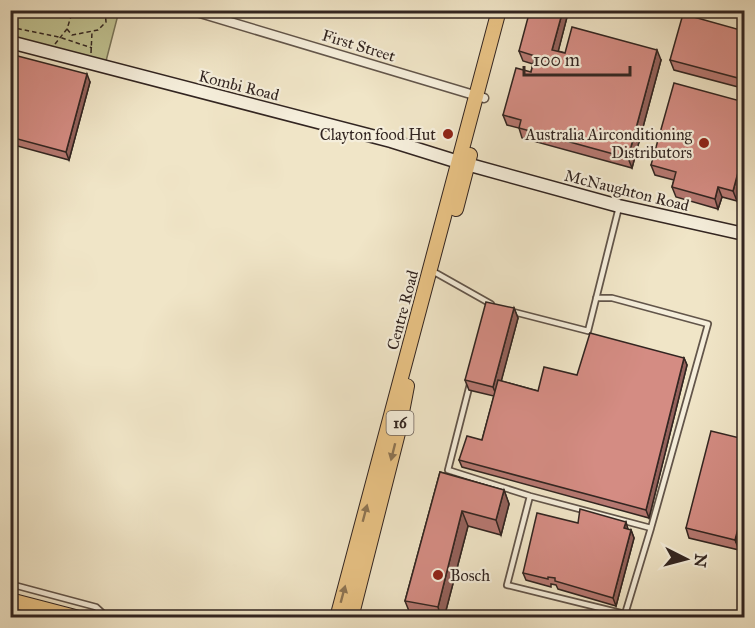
<svg xmlns="http://www.w3.org/2000/svg" width="755" height="628" font-family="'IM FELL Great Primer',serif">
<style>
.green{fill:#c0c291;stroke:#797459;stroke-width:1.5}
.lines{fill:none;stroke-linecap:round;stroke-linejoin:round}
.service-casing{stroke:#62554a;stroke-width:8}
.minor-casing{stroke:#62554a;stroke-width:11}
.secondary-casing{stroke:#322521;stroke-width:15}
.primary-casing{stroke:#322521;stroke-width:16}
.path{stroke:#322521;stroke-width:1.5;stroke-dasharray:4.5 3;stroke-linecap:butt}
.service{stroke:#f5eedb;stroke-width:4.5}
.minor{stroke:#f5eedb;stroke-width:8}
.secondary{stroke:#f5eedb;stroke-width:12}
.primary{stroke:#e8c284;stroke-width:14}
.wall{fill:#b67871;stroke:#322521;stroke-width:1.5}
.shaded-wall{fill:#94625c;stroke:#322521;stroke-width:1.5}
.building{fill:#d48c83;stroke:#322521;stroke-width:1.5}
.oneway{fill:#8d7452}
.poi-dot{fill:#8f2418;stroke:#f5eedb;stroke-width:2}
.labels{text-anchor:middle;stroke-width:4.5;stroke-linejoin:round;paint-order:stroke}
.shield{fill:#f5eedb;stroke:#6c6159;stroke-width:1.5}
.shield-label{font-size:15px;font-weight:bold;fill:#322521}
.street-label{font-size:16px;fill:#322521;stroke:#f5eedb}
.poi-label{font-size:16px;fill:#322521;stroke:#f5eedb;text-anchor:end}
</style>
<rect width="100%" height="100%" fill="#f0e5c7"/>
<filter id="stains"><feTurbulence type="fractalNoise" baseFrequency=".00333" numOctaves="4"/><feColorMatrix values="0 0 0 0 .2 0 0 0 0 .09 0 0 0 0 .02 0 0 0 .5 -.17"/></filter>
<radialGradient id="worn" r=".72"><stop offset=".6" stop-color="#630" stop-opacity="0"/><stop offset="1" stop-color="#630" stop-opacity=".3"/></radialGradient>
<path class="green" d="M10,11H119L106,61L11,37Z"/>
<g class="lines">
<g class="service-casing">
<path id="service" d="M436,273L491,304
M510,311L588,331L619,207
M470,384L448,470L530,496L651,528L708,324L612,298H596
M530,496L507,585L625,614L651,528
M10,584L96,607L108,618"/>
</g>
<g class="minor-casing">
<path id="minor" d="M190,10L484,98"/>
</g>
<g class="secondary-casing">
<path id="secondary" d="M10,42L391,141L452,160L619,206L744,234"/>
</g>
<g class="primary-casing">
<path id="primary" d="M456,209L470,155
M10,600L79,618
M337,618L499,10
M351,618L398,433L407,386"/>
</g>
<path class="path" d="M10,27L59,37L92,48
M67,29L72,35L98,30L106,22L105,10
M55,44L67,29L73,10
M91,53L92,32"/>
<use href="#service" class="service"/>
<use href="#minor" class="minor"/>
<use href="#secondary" class="secondary"/>
<use href="#primary" class="primary"/>
</g>
<path class="wall" d="M567,17L558,51L565,53L661,60L632,168L522,138L519,128L507,125L503,115L531,72L533,64L523,61L519,51Z
M744,31L742,88L674,70L670,60Z
M10,54L90,82L69,160L10,144Z
M744,102L737,201L722,197L718,209L676,197L672,187L674,180L655,175L651,165Z
M514,308L518,318L501,381L538,391L577,375L684,358L687,365L649,518L462,467L459,460L482,440L494,396L469,390L465,380Z
M744,439V553L740,552L739,549V550L689,538L686,528Z
M440,472L504,490L509,504L501,535L468,526L444,618H421L411,616L405,601Z
M578,523L631,530L634,538L616,606L558,589L556,585L551,584V587L526,580L523,573Z"/>
<path class="shaded-wall" d="M563,10H565L567,17L556,60L552,50Z
M657,50L661,60L632,168L628,158Z
M744,54V78L742,88L738,78Z
M87,74L90,82L69,160L66,152Z
M744,150V174L737,201L733,191Z
M718,187L722,197L718,209L715,199Z
M514,308L518,318L497,397L493,387Z
M684,358L687,365L649,518L646,510Z
M504,490L509,504L501,535L496,520Z
M744,505V528L736,542L739,550L735,540Z
M462,511L468,526L444,618H441L438,607Z
M626,522L628,529L624,528Z
M631,530L634,538L616,606L613,598Z"/>
<path class="building" d="M530,10H563L552,50L565,53L572,27L657,50L628,158L519,128L521,120L503,115L516,68L531,72L535,56L519,51Z
M683,14L744,31V54L738,78L670,60Z
M10,54L87,74L66,152L10,137Z
M674,83L744,102V150L733,191L718,187L715,199L672,187L676,172L651,165Z
M486,302L514,308L493,387L465,380Z
M590,333L684,358L646,510L459,460L467,436L482,440L498,380L538,391L544,367L577,375Z
M711,431L744,439V506L735,540L686,528Z
M440,472L504,490L496,520L462,511L438,607L405,601Z
M580,509L626,522L624,528L631,530L613,598L555,581V578L548,577V579L523,573L537,513L578,523Z
M742,520L744,521V544L736,542Z"/>
<defs><path id="oneway-solid" d="M-6-.8H1V-3.2L6.5 0L1 3.2V.8H-6Z" transform="scale(1.5)"/></defs>
<g class="oneway">
<use href="#oneway-solid" transform="translate(393 452) rotate(104)"/>
<use href="#oneway-solid" transform="translate(365 513) rotate(-75)"/>
<use href="#oneway-solid" transform="translate(343 594) rotate(-75)"/>
</g>
<g class="poi-dot">
<circle cx="448" cy="134" r="6"/>
<circle cx="704" cy="143" r="6"/>
<circle cx="438" cy="575" r="6"/>
</g>
<g class="labels">
<rect class="shield" x="386.5" y="411" width="27" height="24" rx="4.5"/>
<g class="shield-label">
<text x="400" y="428">16</text>
</g>
<g class="street-label">
<text transform="translate(359 45) rotate(17)" y="6">First Street</text>
<text transform="translate(239 85) rotate(14)" y="6">Kombi Road</text>
<text transform="translate(627 190) rotate(14)" y="6">McNaughton Road</text>
<text transform="translate(402 310) rotate(-75)" y="6">Centre Road</text>
</g>
<g class="poi-label">
<text x="436" y="140">Clayton food Hut</text>
<text x="692" y="140">Australia Airconditioning<tspan x="692" dy="18">Distributors</tspan></text>
<text x="450" y="581" text-anchor="start">Bosch</text>
</g>
</g>
<rect width="755" height="628" fill="none" stroke="#f0e5c7" stroke-width="36"/>
<rect x="12" y="12" width="731" height="604" fill="none" stroke="#322521" stroke-width="3"/>
<rect x="18" y="18" width="719" height="592" fill="none" stroke="#322521" stroke-width="1.5"/>
<g transform="translate(686 559) rotate(96)" stroke="#f5eedb" stroke-width="4.5" paint-order="stroke">
<path d="M0-4.5L10 22L0 15L-10 22Z" fill="#322521"/>
<text y="-9" font-size="16" font-weight="bold" text-anchor="middle" fill="#322521">N</text>
</g>
<path d="M524 66v9h106v-9" fill="none" stroke="#322521" stroke-width="3"/>
<text x="533" y="66" font-size="18" fill="#322521" stroke="#f5eedb" stroke-width="4.5" paint-order="stroke">100 m</text>
<rect width="100%" height="100%" filter="url(#stains)"/>
<rect width="100%" height="100%" fill="url(#worn)"/>
</svg>
